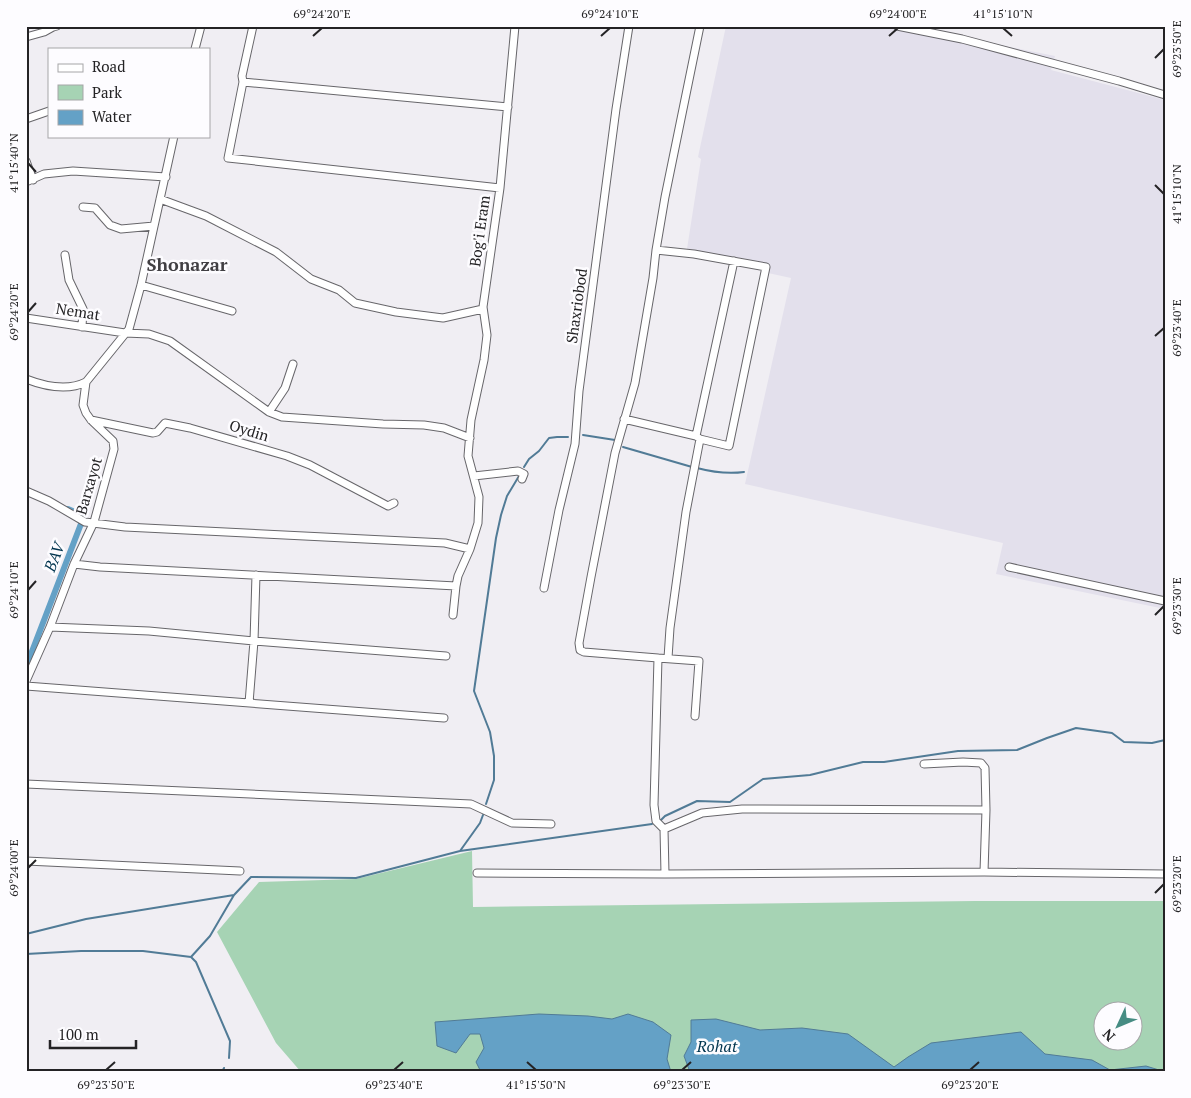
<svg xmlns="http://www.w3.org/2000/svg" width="1191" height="1098" font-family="'PT Serif',serif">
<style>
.built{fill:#e3e0ec}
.green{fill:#a6d3b4;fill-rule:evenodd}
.water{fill:#64a1c6;stroke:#517b96}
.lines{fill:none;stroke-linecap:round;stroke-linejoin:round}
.stream{stroke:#517b96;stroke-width:2}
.canal{stroke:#64a1c6;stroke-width:6}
.minor-casing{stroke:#67666a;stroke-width:9}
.minor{stroke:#fff;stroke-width:7}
.ticks{fill:none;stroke:#242325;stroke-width:2}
.labels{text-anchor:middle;stroke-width:5;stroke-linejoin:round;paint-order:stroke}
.street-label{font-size:15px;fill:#242325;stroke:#fdfcff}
.water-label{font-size:16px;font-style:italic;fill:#00344e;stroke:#fdfcff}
.quarter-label{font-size:18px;font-weight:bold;fill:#413f43;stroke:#fdfcff}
.neatline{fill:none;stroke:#242325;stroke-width:2}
.ticks-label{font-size:12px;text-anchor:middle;fill:#242325}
</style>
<rect width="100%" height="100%" fill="#f0eef3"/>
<path class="built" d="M726,26H903L1055,56L1051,70L1165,100V609L996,574L1003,543L745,484L791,278L768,273L769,265L687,249L701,159L698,157Z"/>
<path class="green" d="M472,851L473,907L975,901H1165V1072H301L276,1043L217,932L259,882L356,879ZM1104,1010H1134V1040H1104Z"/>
<path class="water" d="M539,1014L588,1016L612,1019L628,1014L653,1022L671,1035L667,1059L671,1072H481L476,1062L484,1048L480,1034H470L456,1053L437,1046L435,1022Z
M716,1019L760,1030L802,1028L848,1034L894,1067L908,1057L931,1043L1021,1032L1045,1054L1092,1060L1110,1070L1146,1066L1159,1070L1160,1072H690L684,1056L691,1042V1020Z"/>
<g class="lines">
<path class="stream" d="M583,435L615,440
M623,447L692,467
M524,467L529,459L539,451L549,438L557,437H568
M697,468C712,472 729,474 744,472
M486,804L494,780V756L490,732L474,691L496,538L501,515L507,496L519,476
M661,820L665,816L697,801L730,802L763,779L810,775L863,762H884L958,751L1017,750L1047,738L1076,728L1112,733L1124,742L1152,743L1165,740
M460,851L480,823L483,815
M26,934L86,919L234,895
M26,954L81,951H143L191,957L196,962L230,1041L229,1058
M191,957L210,936L234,895L251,877L356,878L460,851L652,824
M222,1072L224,1068"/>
<path class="canal" d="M26,667L84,516L68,509"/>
<g class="minor-casing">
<path id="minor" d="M253,26L242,76L243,82L228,158L500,188
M897,26L962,39L1119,81L1165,95
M26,37L44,32L53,27L57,26
M195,49L201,26
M243,82L508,107
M26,119L49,111
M26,161L33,180
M26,182L44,174L73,171L166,177
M160,199L206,216L276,252L311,279L339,290L355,303L396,312L443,318L483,309
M83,207L95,208L110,225L121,229L154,226
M65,255L69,280L83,309L82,327
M141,285L232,311
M26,318L125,333L149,334L170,341L269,412L282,417L383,424L424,425L444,428L470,438
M26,379C44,386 68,391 86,382
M269,412L285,388L293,364
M624,419L696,436L700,439L729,446L766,267L694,254L656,250
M91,420L153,433L157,432L165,423L190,428L287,456L310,465L388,506L394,503
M696,436L734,261
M474,476L518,471L524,474L522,479
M26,491L49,501L85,522L125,527L445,543L470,549
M74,564L100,567L456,586
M1009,567L1165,601
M544,588L559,510L575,444L579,391L616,109L629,26
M453,615L456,586L458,576L470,549L478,523L479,497L468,456L471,420L484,360L487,335L483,307L500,188L515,26
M50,627L149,631L254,641L446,656
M658,658L699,661L695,716
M668,658L670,628L686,512L700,439
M26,681L50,627L74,564L94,522L114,449L113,441L91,420L86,413L83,405L86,382L129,329L141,285L174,136
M26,686L444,718
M249,703L254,641L256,575
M924,764L963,762L981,763L985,768L986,810L984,872
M26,784L471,804L512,823L551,824
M664,829L656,821L654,805L658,658L584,652L580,650L579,643L591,577L615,453L635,383L653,278L656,250L665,197L700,26
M26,861L240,871
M477,873L665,874L984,872L1165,874
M665,874L664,829L702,813L742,809L986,810"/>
</g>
<use href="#minor" class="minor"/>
</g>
<path class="ticks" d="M1003,28L1012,36M313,36L322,28M601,36L610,28M889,36L898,28M1155,58L1164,49M28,163L36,172M1155,185L1164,194M28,312L36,303M1155,336L1164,328M28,590L36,581M1155,615L1164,606M28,868L36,860M1155,893L1164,884M527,1062L536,1070M106,1070L115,1062M394,1070L403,1062M682,1070L691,1062M970,1070L979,1062"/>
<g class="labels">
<g class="street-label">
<text transform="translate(480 231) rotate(-82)" y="5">Bog'i Eram</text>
<text transform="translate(577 306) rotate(-82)" y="5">Shaxriobod</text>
<text transform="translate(78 312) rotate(9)" y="5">Nemat</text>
<text transform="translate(249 431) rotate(17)" y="5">Oydin</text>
<text transform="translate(89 486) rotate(-74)" y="5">Barxayot</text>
</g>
<g class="water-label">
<text transform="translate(54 557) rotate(-69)" y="6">BAV</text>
<text x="717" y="1052">Rohat</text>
</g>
<g class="quarter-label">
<text x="187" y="271">Shonazar</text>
</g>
</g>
<rect width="1191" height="1098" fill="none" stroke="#fdfcff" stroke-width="55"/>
<rect x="48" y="48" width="162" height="90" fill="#fdfcff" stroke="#a6a5a8"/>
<rect x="58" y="64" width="25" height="8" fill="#ffffff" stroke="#a6a5a8"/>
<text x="92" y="72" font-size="15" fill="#242325">Road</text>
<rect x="58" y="85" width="25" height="15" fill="#a6d3b4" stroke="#a6a5a8"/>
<text x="92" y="98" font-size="15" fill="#242325">Park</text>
<rect x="58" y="110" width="25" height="15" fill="#64a1c6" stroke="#a6a5a8"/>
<text x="92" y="122" font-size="15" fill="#242325">Water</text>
<g transform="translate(1118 1026) rotate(226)"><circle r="24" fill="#fdfcff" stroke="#a6a5a8"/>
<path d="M0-4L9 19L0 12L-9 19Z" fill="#468c83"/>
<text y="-8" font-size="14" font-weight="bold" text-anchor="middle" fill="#242325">N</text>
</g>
<path d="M50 1040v8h86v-8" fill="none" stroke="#242325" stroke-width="2.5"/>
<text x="58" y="1040" font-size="15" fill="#242325" stroke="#fdfcff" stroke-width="4" paint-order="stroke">100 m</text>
<rect x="28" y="28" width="1136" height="1042" class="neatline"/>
<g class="ticks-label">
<text x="322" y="18">69°24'20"E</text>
<text x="610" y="18">69°24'10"E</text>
<text x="898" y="18">69°24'00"E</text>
<text x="1003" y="18">41°15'10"N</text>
<text transform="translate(1177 49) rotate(-90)" y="4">69°23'50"E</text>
<text transform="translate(14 163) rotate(-90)" y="4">41°15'40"N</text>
<text transform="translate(1177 194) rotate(-90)" y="4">41°15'10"N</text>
<text transform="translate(14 312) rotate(-90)" y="4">69°24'20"E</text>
<text transform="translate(1177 328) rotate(-90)" y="4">69°23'40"E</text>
<text transform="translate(14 590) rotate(-90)" y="4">69°24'10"E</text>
<text transform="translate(1177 606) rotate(-90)" y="4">69°23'30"E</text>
<text transform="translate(14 868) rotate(-90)" y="4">69°24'00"E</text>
<text transform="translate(1177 884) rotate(-90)" y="4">69°23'20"E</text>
<text x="106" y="1089">69°23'50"E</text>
<text x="394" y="1089">69°23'40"E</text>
<text x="536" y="1089">41°15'50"N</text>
<text x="682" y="1089">69°23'30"E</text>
<text x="970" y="1089">69°23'20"E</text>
</g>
</svg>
